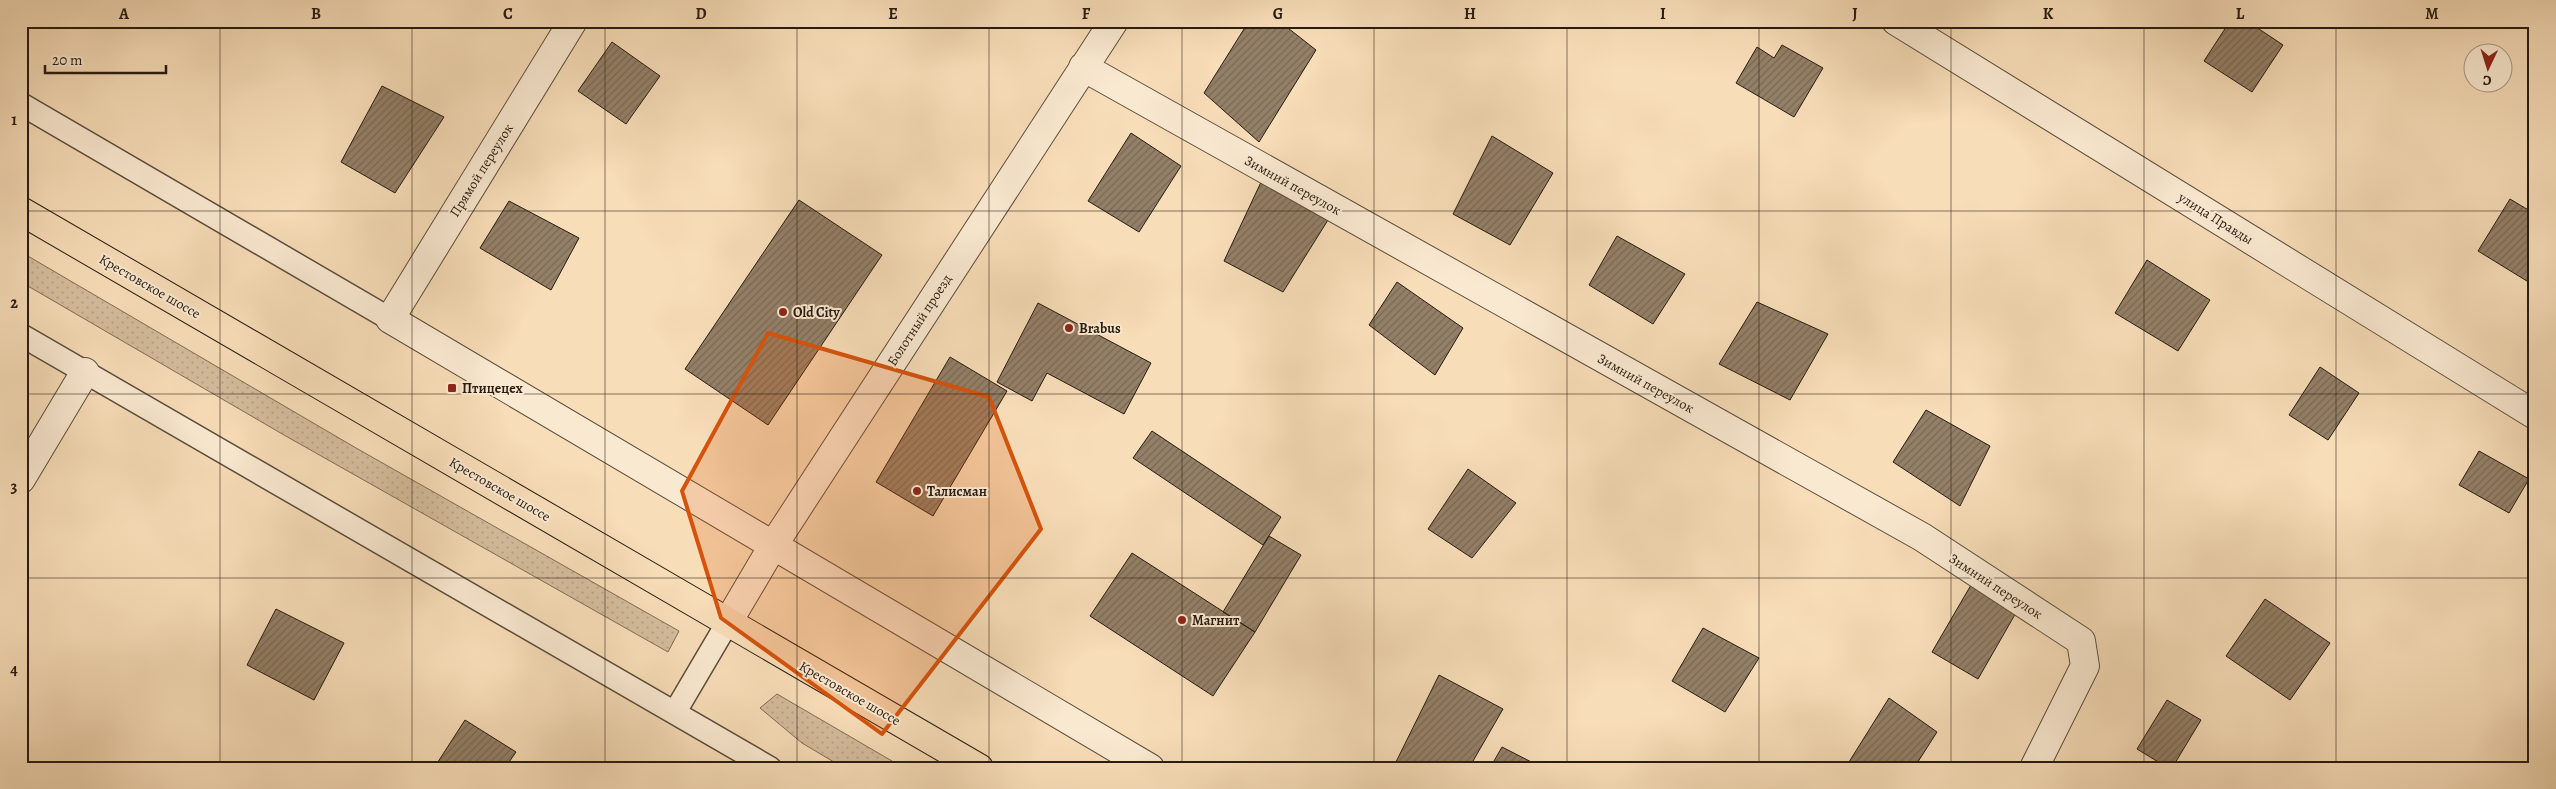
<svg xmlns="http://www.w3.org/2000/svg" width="2556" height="789" font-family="Alegreya,serif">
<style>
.grass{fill:url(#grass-dots);stroke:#7e6c56}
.building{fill:url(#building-hatch);stroke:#281b11}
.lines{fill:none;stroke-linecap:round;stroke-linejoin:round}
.lane-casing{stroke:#5c4c3b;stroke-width:25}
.street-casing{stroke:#5c4c3b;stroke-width:30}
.primary-casing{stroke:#281b11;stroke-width:30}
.lane{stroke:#fae9d1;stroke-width:22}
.street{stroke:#fae9d1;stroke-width:28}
.primary{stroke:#f7ddb8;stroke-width:28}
.marked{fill:#d5530c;fill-opacity:0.2;stroke:#d5530c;stroke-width:4;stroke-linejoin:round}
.grid{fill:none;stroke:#281b11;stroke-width:1;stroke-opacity:0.55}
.poi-dot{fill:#8f2418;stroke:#fae9d1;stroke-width:2}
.labels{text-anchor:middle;stroke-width:4;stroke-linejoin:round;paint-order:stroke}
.street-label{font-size:14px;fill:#281b11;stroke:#fae9d1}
.poi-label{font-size:14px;font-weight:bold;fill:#281b11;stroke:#fae9d1;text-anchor:start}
.neatline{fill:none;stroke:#281b11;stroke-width:2}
.grid-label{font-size:16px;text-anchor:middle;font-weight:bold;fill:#281b11}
</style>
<defs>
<pattern id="grass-dots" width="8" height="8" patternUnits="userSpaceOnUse" patternTransform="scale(1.25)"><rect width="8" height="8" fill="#d4bc9c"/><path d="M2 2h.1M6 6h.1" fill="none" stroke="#b6a185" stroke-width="1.8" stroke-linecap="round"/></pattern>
<pattern id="building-hatch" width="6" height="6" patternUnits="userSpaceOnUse" patternTransform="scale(1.25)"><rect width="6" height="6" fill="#948068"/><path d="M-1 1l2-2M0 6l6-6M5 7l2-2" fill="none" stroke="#796854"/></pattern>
</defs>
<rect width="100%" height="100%" fill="#f7ddb8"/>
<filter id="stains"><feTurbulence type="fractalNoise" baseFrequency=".004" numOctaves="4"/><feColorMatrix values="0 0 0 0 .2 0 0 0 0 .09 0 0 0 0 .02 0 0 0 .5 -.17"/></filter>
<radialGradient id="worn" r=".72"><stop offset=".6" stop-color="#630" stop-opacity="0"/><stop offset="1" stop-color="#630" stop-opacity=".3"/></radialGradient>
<path class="grass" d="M21,252L356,448L679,631L668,652L284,435L21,282Z
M777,694L904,768H844L802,743L760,708Z"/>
<path class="building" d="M1249,21H1279L1316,50L1259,142L1204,93Z
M2230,21H2247L2283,45L2252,92L2204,61Z
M612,42L660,76L626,124L578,91Z
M1782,45L1823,68L1794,117L1736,83L1757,47L1774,58Z
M382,86L444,117L395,193L341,162Z
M1131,133L1181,166L1139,232L1088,201Z
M1492,136L1553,173L1510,245L1453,214Z
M1262,180L1328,220L1283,292L1224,261Z
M2510,199L2535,214V286L2478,251Z
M799,200L882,255L768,425L685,369Z
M509,201L579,238L551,290L480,248Z
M1617,236L1685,274L1653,324L1589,285Z
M2147,260L2210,300L2178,351L2115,313Z
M1397,282L1463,328L1435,375L1369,325Z
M1757,302L1828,334L1790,400L1719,364Z
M1038,303L1151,363L1124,414L1047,373L1032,401L997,382Z
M950,357L1007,391L933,516L876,482Z
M2320,367L2359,393L2328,440L2289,415Z
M1926,410L1990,446L1960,506L1893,462Z
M1152,431L1281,517L1263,545L1133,458Z
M2479,451L2529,479L2509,513L2459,485Z
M1468,469L1516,503L1472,558L1428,529Z
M1269,536L1301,555L1255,632L1223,612Z
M1132,553L1255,632L1213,696L1090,616Z
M1971,585L2017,611L1978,679L1932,652Z
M2265,599L2330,643L2290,700L2226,656Z
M276,609L344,643L314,700L247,665Z
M1703,628L1759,658L1725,712L1672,681Z
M1439,675L1503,709L1469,768H1393Z
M1889,698L1937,732L1914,768H1858L1849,762Z
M2167,700L2201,720L2172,768H2168L2137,749Z
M465,720L516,752L505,768H434Z
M1502,747L1543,768H1490Z"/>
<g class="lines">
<g class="lane-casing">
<path id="lane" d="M21,104L390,319
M21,335L770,768
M675,712L728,622"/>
</g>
<g class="street-casing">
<path id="street" d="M573,21L390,319L1150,768
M1896,21L2535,415
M1083,67L1922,537L2081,641L2085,666L2034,768
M21,479L85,372
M728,622L774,544L1114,21"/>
</g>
<g class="primary-casing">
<path id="primary" d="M21,211L979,768"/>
</g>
<use href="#lane" class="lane"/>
<use href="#street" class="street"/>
<use href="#primary" class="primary"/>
</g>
<path class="marked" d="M768,333L989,397L1041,529L882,734L721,618L682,491Z"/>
<path class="grid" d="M220,21V768M412,21V768M605,21V768M797,21V768M989,21V768M1182,21V768M1374,21V768M1567,21V768M1759,21V768M1951,21V768M2144,21V768M2336,21V768M21,211H2535M21,394H2535M21,578H2535"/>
<g class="poi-dot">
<circle cx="783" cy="312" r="5"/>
<circle cx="1069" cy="328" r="5"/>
<rect x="447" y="383" width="10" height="10" rx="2.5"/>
<circle cx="917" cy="491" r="5"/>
<circle cx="1182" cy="620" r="5"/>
</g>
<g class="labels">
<g class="street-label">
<text transform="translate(481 170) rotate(-58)" y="5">Прямой переулок</text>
<text transform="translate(1293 185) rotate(29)" y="5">Зимний переулок</text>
<text transform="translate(2216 218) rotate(32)" y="5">улица Правды</text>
<text transform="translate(150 286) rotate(30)" y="5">Крестовское шоссе</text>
<text transform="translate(919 320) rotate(-57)" y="5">Болотный проезд</text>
<text transform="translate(1646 383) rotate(29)" y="5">Зимний переулок</text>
<text transform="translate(500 489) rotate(30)" y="5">Крестовское шоссе</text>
<text transform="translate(1996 586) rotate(33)" y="5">Зимний переулок</text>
<text transform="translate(850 693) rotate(30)" y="5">Крестовское шоссе</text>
</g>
<g class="poi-label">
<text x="793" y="317">Old City</text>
<text x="1079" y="333">Brabus</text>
<text x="462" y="393">Птицецех</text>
<text x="927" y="496">Талисман</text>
<text x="1192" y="625">Магнит</text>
</g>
</g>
<rect width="2556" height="789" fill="none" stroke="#f7ddb8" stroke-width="55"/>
<g transform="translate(2488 68) rotate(184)"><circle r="24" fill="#fae9d1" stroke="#a69784"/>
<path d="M0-4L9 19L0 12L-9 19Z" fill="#8f2418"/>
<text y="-8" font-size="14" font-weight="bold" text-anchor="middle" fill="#281b11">С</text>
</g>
<path d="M45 65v8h121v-8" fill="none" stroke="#281b11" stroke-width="2.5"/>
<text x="52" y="65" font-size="15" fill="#281b11" stroke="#fae9d1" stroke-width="4" paint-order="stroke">20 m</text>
<rect x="28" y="28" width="2500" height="734" class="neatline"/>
<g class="grid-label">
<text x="124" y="19">A</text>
<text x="316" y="19">B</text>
<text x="508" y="19">C</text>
<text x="701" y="19">D</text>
<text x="893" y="19">E</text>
<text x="1086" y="19">F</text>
<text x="1278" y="19">G</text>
<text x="1470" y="19">H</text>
<text x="1663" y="19">I</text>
<text x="1855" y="19">J</text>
<text x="2048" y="19">K</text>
<text x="2240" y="19">L</text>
<text x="2432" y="19">M</text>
<text x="14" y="125">1</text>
<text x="14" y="308">2</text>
<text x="14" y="492">3</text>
<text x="14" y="675">4</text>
</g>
<rect width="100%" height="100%" filter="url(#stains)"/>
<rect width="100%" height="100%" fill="url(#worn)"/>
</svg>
